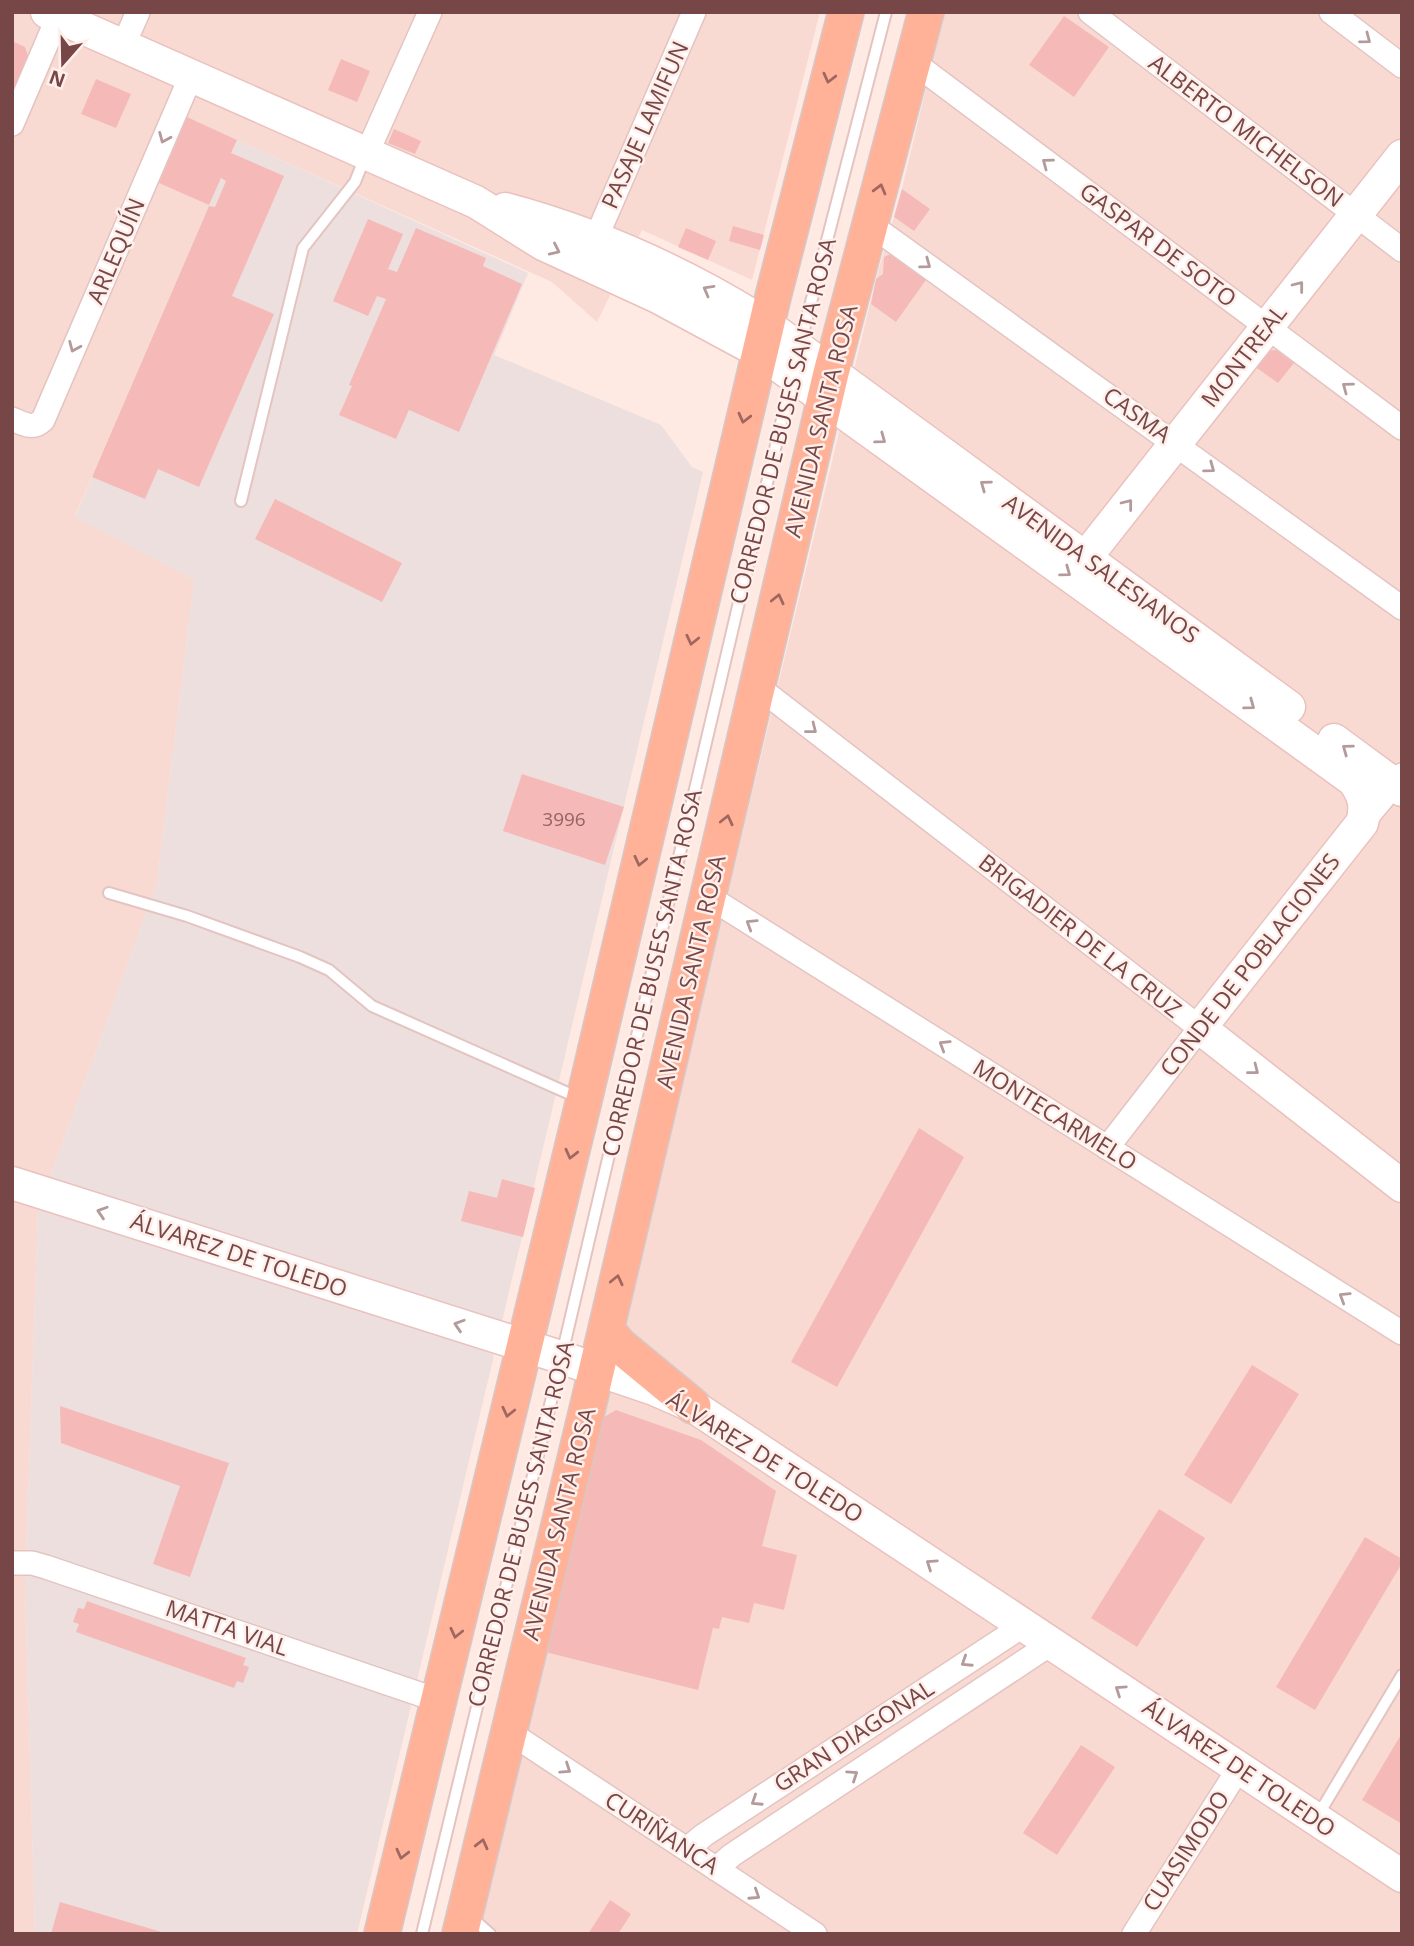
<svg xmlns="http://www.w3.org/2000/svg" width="1414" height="1946" font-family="'Open Sans',sans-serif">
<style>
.residential{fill:#f8dad3}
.industrial{fill:#ecdfde}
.building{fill:#f5bab8}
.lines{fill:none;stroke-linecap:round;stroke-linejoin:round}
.lane-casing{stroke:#e4c4c1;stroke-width:14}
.street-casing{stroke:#e4c4c1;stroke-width:26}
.secondary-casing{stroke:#eac1bd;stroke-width:35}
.primary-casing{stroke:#d6c8c8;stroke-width:38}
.lane{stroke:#fff;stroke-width:10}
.street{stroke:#fff;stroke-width:23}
.secondary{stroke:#fff;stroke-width:32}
.primary{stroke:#ffb298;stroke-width:35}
.oneway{stroke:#b49a9a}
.oneway2{stroke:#a06760}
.labels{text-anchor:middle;stroke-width:5;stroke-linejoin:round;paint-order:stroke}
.number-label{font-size:19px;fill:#966464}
.street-label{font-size:23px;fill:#774748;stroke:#ffefea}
</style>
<rect width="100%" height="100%" fill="#fee9e3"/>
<path class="residential" d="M12,12H820L752,280L642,230L597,322L552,282L237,140L75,516L194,580L157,883L38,1210L25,1585L35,1934H12Z
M944,12H1402V1934H477L876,279L902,189Z"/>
<path class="industrial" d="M237,140L528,273L494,355L661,425L692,467L703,472L357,1934H35L25,1585L38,1210L157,883L194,580L75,517Z"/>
<path class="building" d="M1064,16L1109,47L1074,97L1029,65Z
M12,41L25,47L29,59L12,98Z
M341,59L370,71L357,102L328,90Z
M96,79L131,94L116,128L81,114Z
M187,117L237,140L231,153L284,176L232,296L274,314L199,487L158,469L145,499L92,477L209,206L215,207L226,181L221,178L209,205L159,183Z
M394,129L421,141L415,154L388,143Z
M902,189L930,209L914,231L894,217Z
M368,219L403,234L388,269L397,272L416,228L486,258L483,266L522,284L459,432L409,410L396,439L339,415L352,386L349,385L386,299L377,296L368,316L333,301Z
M733,226L764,235L760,250L729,241Z
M686,228L716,241L708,260L678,247Z
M895,252L928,277L896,322L871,304L876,279L883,274L884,257Z
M1276,350L1294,363L1278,383L1254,366L1265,351Z
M275,499L402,563L382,602L255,539Z
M522,774L624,807L605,865L503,831Z
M919,1128L964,1157L837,1387L791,1362Z
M502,1179L535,1188L523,1237L461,1221L469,1191L497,1198Z
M1252,1365L1299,1394L1231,1504L1184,1475Z
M60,1406L229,1463L190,1577L153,1564L180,1486L61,1443Z
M616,1410L701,1440L776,1491L762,1546L797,1555L784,1610L754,1603L749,1623L722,1617L719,1629L713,1628L698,1690L541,1651L599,1420Z
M1159,1509L1205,1538L1137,1647L1091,1618Z
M1365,1537L1402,1559V1563L1315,1710L1276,1687Z
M87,1601L246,1658L243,1665L249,1667L243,1683L237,1681L234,1688L76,1632L79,1624L73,1622L78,1608L84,1609Z
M1402,1733V1824L1362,1800Z
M1081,1745L1115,1767L1057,1855L1023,1833Z
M610,1900L631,1914L618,1934H588Z
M60,1902L165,1933V1934H51Z"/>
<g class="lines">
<g class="lane-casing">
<path id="lane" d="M800,345L886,12
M241,501L303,248L355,182L365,157
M109,893L187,916L300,957L329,970L372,1006L579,1098
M1317,1817L1402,1675
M471,1917L490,1934
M422,1934L552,1397L791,381"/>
</g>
<g class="street-casing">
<path id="street" d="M1090,12L1402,250
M1331,12L1402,66
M123,46L138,12
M913,62L1402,428
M12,124L58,17
M367,153L430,12
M871,225L1402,608
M596,238L694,12
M12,419C24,424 33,430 43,420L191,76
M758,687L1200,1028L1107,1148
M1362,823L1402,775
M709,897L1402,1333
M12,1563H32L46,1567L440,1701
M509,1732L815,1934
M687,1849L704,1835L1024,1625
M716,1869L732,1855L1040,1651L1052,1645
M1134,1934L1239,1768"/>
</g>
<g class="secondary-casing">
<path id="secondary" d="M47,12L476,202L543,244L658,297L760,352L1353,780C1364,794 1367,806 1362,823L1200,1028L1402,1186
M505,209C598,234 685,273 767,325L1289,707
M1086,557L1402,156
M1334,740L1402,790
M12,1183L551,1354L654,1389L693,1406L1402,1876"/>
</g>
<g class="primary-casing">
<path id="primary" d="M606,1329L619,1345L693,1406
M382,1934L584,1100L773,297L846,12
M460,1934L588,1406L831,373L926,12"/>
</g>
<use href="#lane" class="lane"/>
<use href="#street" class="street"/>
<use href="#secondary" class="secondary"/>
<use href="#primary" class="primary"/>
</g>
<defs><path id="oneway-chevron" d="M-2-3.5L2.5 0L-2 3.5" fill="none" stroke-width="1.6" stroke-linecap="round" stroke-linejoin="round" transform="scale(1.75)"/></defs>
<g class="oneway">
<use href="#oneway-chevron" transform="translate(1366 39) rotate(37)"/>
<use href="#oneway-chevron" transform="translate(164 138) rotate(113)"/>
<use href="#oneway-chevron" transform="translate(1047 163) rotate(-143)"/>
<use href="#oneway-chevron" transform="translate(555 250) rotate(25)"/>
<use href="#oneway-chevron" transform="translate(926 264) rotate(36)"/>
<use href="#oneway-chevron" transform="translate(1299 286) rotate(-52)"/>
<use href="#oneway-chevron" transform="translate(708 290) rotate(-151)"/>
<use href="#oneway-chevron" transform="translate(74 347) rotate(113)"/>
<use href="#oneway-chevron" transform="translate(1347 387) rotate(-143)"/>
<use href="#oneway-chevron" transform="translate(881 439) rotate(36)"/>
<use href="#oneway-chevron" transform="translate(1210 468) rotate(36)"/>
<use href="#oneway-chevron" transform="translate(985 485) rotate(-144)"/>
<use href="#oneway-chevron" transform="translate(1128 504) rotate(-52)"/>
<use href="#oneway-chevron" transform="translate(1066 572) rotate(36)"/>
<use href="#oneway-chevron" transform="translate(1250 705) rotate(36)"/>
<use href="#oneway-chevron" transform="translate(812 729) rotate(38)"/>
<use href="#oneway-chevron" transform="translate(1347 749) rotate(-144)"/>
<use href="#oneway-chevron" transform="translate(751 924) rotate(-148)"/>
<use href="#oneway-chevron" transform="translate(944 1045) rotate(-148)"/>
<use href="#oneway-chevron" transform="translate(1254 1070) rotate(38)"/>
<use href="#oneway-chevron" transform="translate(102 1212) rotate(-162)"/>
<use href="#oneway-chevron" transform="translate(1344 1297) rotate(-148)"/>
<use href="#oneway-chevron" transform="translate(459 1325) rotate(-162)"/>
<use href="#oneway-chevron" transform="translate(931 1564) rotate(-146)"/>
<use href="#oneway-chevron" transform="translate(966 1662) rotate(147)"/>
<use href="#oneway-chevron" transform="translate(1120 1690) rotate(-146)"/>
<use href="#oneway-chevron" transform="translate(566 1769) rotate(34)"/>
<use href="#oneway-chevron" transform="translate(853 1775) rotate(-34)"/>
<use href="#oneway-chevron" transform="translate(756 1801) rotate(147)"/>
<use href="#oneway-chevron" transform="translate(755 1895) rotate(33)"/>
</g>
<g class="oneway2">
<use href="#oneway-chevron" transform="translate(829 78) rotate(104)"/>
<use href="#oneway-chevron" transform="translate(880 189) rotate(-75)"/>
<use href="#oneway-chevron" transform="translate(744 418) rotate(104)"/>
<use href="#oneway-chevron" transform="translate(778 599) rotate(-77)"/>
<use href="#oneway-chevron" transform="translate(692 640) rotate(103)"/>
<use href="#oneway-chevron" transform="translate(727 820) rotate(-77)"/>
<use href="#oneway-chevron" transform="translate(640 861) rotate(103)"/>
<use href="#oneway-chevron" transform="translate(571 1154) rotate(104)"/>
<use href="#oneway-chevron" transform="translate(617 1280) rotate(-77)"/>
<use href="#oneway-chevron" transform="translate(508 1412) rotate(103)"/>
<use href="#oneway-chevron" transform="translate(456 1633) rotate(103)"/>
<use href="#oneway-chevron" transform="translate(482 1844) rotate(-76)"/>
<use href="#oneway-chevron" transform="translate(402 1854) rotate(104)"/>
</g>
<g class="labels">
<g class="number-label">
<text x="564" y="826">3996</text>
</g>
<g class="street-label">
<text transform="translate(645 125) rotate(-66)" y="8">PASAJE LAMIFUN</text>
<text transform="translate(1246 131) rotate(37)" y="8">ALBERTO MICHELSON</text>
<text transform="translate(1158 245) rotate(37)" y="8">GASPAR DE SOTO</text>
<text transform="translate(116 251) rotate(-67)" y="8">ARLEQUÍN</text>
<text transform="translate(1244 356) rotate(-52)" y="8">MONTREAL</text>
<text transform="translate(1137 415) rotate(36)" y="8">CASMA</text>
<text transform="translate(783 421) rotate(-76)" y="8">CORREDOR DE BUSES SANTA ROSA</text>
<text transform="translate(821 421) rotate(-76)" y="8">AVENIDA SANTA ROSA</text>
<text transform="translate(1101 569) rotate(36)" y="8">AVENIDA SALESIANOS</text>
<text transform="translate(1080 936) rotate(38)" y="8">BRIGADIER DE LA CRUZ</text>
<text transform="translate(1250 965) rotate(-52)" y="8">CONDE DE POBLACIONES</text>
<text transform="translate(691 972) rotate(-77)" y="8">AVENIDA SANTA ROSA</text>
<text transform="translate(652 973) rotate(-77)" y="8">CORREDOR DE BUSES SANTA ROSA</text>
<text transform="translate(1055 1115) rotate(32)" y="8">MONTECARMELO</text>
<text transform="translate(239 1255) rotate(18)" y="8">ÁLVAREZ DE TOLEDO</text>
<text transform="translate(765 1457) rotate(32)" y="8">ÁLVAREZ DE TOLEDO</text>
<text transform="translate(521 1524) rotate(-76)" y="8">CORREDOR DE BUSES SANTA ROSA</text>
<text transform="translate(559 1524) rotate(-76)" y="8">AVENIDA SANTA ROSA</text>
<text transform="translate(227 1628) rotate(19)" y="8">MATTA VIAL</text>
<text transform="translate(854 1736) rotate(-33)" y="8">GRAN DIAGONAL</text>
<text transform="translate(1239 1768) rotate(34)" y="8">ÁLVAREZ DE TOLEDO</text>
<text transform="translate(662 1833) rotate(33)" y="8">CURIÑANCA</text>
<text transform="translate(1186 1851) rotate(-57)" y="8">CUASIMODO</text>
</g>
</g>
<rect width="1414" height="1946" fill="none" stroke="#774748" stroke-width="28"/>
<g transform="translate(63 63) rotate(200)" stroke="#ffefea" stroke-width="5" paint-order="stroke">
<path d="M0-5L12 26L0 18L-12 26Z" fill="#774748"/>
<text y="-10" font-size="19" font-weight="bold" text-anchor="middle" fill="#774748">N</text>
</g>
</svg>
